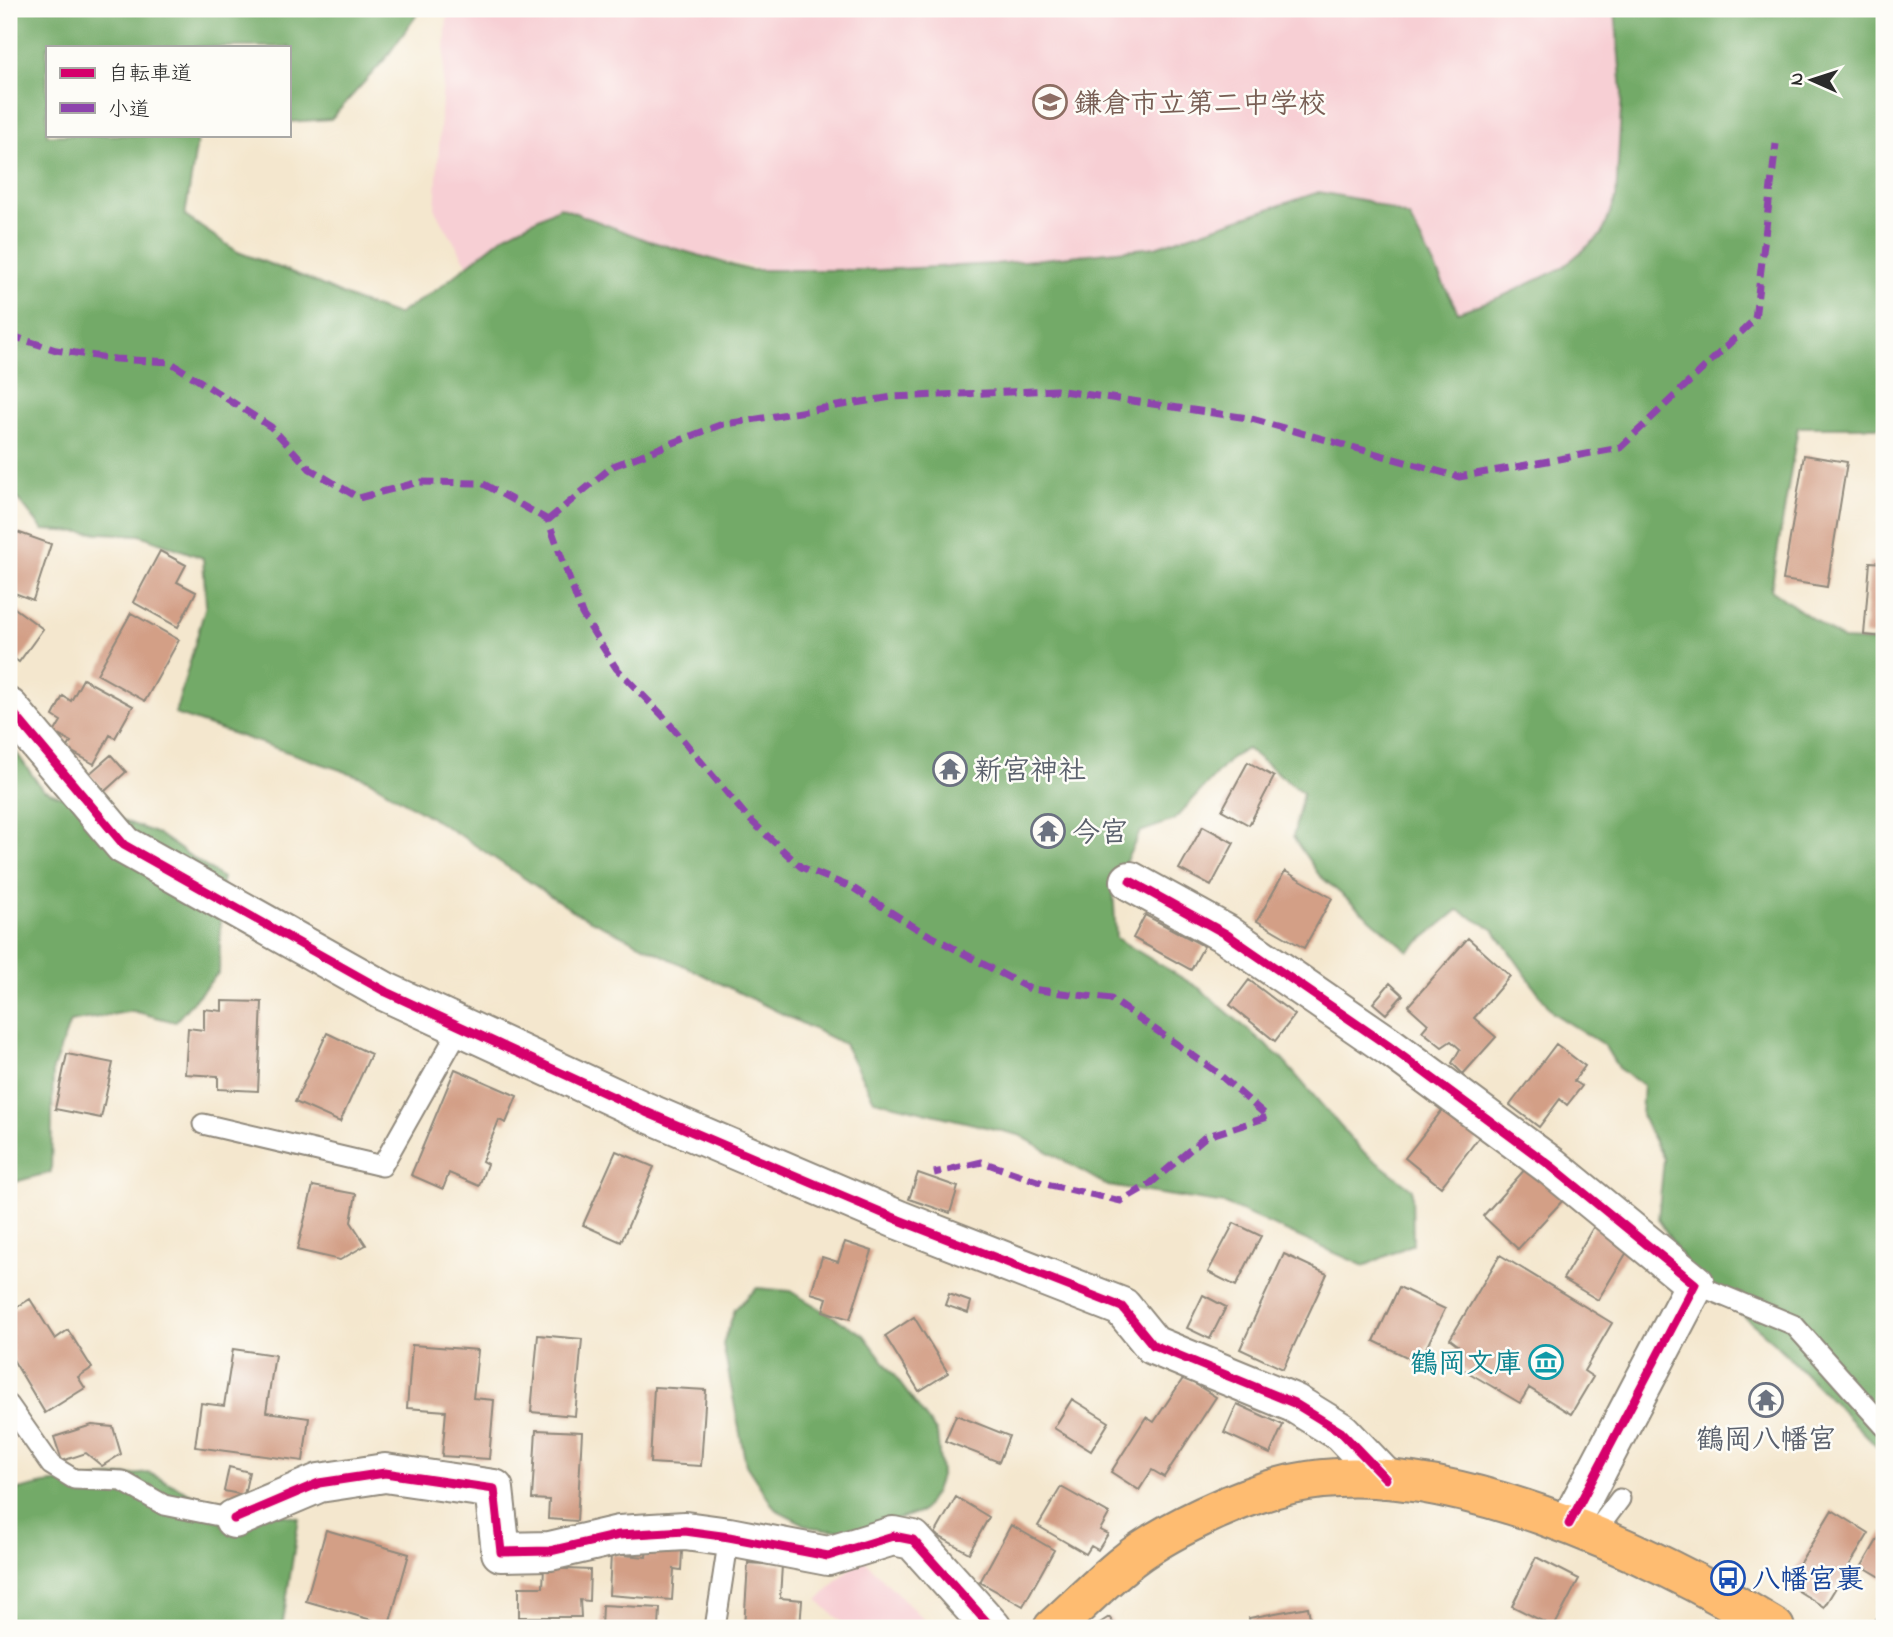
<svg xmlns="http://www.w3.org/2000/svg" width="1893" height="1637" font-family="'Indie Flower','Klee One',sans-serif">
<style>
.built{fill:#f7cfd4}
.forest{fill:#73aa67;stroke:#4f6a49;stroke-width:2}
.building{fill:#d39f86}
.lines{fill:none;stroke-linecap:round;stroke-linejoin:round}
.service-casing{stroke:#90897c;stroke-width:23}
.minor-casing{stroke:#90897c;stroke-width:42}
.primary-casing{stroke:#90897c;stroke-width:42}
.service{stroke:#fff;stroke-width:19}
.minor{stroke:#fff;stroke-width:38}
.primary{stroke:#febc71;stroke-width:38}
.quiet{stroke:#8e44ad;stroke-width:7;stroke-dasharray:14 7;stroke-linecap:butt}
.cycleway-casing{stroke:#fdfcf7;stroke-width:13}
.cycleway{stroke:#d6006c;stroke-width:9}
.labels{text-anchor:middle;stroke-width:5;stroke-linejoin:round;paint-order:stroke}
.education-label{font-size:28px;font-weight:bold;fill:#785e54;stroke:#fdfcf7;text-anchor:start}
.worship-label{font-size:28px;font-weight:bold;fill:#5b616d;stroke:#fdfcf7;text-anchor:start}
.culture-label{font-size:28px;font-weight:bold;fill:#0d838f;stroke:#fdfcf7;text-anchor:end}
.transit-label{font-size:28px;font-weight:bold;fill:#164399;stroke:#fdfcf7;text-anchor:start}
</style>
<rect width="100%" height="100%" fill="#fdfcf7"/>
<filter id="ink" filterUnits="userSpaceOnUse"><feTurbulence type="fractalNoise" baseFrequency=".0143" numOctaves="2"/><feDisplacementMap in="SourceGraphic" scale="14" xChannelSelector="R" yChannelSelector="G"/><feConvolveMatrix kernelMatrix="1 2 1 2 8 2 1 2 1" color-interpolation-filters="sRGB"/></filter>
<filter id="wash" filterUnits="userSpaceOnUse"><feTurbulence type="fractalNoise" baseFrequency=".00686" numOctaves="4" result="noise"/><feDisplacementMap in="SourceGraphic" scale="28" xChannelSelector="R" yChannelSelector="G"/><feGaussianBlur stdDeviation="1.57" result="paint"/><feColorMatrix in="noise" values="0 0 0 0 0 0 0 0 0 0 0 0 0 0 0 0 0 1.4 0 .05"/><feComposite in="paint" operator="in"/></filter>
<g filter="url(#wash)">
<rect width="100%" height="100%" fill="#f4e7ce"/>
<path class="built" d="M467,9H1650L1649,263L1446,342L1227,252L841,287L707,257L476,279L435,210L447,17Z
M861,1557L932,1628H847L818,1600Z"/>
<path class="forest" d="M9,9H421L385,59L331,119L289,122V47H47V135H198L185,216L238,252L304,277L357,301L397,315L439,288L505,235L560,207L646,240L749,270H879L995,264L1155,247L1319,192L1367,201L1409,217L1458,312L1503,296L1562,268L1602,234L1616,198L1622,92L1615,9H1884V427H1798L1771,590L1843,640L1884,642V1454L1774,1342L1690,1270L1658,1219L1664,1159L1641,1115L1643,1085L1618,1068L1604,1045L1553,1013L1494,930L1458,910L1408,951L1319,875L1293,837L1303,793L1247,749L1232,757L1174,820L1140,832L1113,888L1116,938L1199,988L1280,1057L1361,1150L1412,1189L1413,1244L1364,1266L1225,1204L1108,1186L1019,1135L874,1100L844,1044L576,913L463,837L367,779L175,714L206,605L203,558L140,535L43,530L9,488Z
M9,742L42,789L158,834L222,878L219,972L175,1022L133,1011L70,1022L53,1069L51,1172L15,1182L9,1171Z
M757,1288L790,1291L864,1335L937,1433L941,1473L935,1492L923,1511L858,1533L810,1527L775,1509L746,1465L723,1344L735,1309Z
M149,1473L197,1497L299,1518L282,1628H9V1492L44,1484Z"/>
<g id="blocks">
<path class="building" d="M1804,455L1847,462L1827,587L1783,580Z
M17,532L51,544L33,600L9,591V558Z
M160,551L186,565L177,582L196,592L178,627L133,602Z
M1870,562L1884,563V637L1864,635Z
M9,604L43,629L19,662L9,655Z
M131,613L179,640L145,701L97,674Z
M83,679L133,706L115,738L110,735L94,764L67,749L71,742L54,733L61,721L53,716L63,696L71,701Z
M111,755L126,772L105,791L89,774Z
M1248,762L1274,777L1249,825L1222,810Z
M1047,817L1061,826L1051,844L1037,834Z
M1203,826L1234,843L1211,886L1179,869Z
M1285,871L1332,898L1304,948L1257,921Z
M1145,915L1204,946L1191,970L1133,938Z
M1468,938L1510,976L1474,1018L1496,1037L1463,1074L1452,1063L1460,1049L1451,1041L1442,1047L1422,1031L1428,1024L1408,1006Z
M1249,980L1295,1015L1275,1041L1230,1005Z
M1390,983L1403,995L1386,1014L1373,1003Z
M222,1001L262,1002L258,1091L218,1089V1076L185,1074L188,1028L204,1030V1009L222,1011Z
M327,1033L371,1054L340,1122L295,1102Z
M1556,1044L1585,1066L1574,1081L1582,1086L1567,1105L1560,1099L1539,1127L1510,1105Z
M67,1054L113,1063L101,1118L55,1109Z
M455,1069L517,1096L506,1123L499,1120L482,1161L487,1164L479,1186L449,1173L443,1189L411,1175Z
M1443,1109L1479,1137L1441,1187L1405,1158Z
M616,1151L654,1167L621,1242L583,1225Z
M1528,1166L1564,1199L1518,1249L1483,1216Z
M918,1173L958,1187L950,1213L909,1199Z
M313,1186L356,1194L351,1222L366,1245L340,1260L297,1250Z
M1234,1223L1261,1236L1236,1286L1208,1272Z
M1594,1226L1630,1247L1598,1300L1563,1279Z
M845,1242L872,1251L850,1319L823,1311L827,1298L811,1293L822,1257L838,1262Z
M1284,1254L1327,1274L1283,1369L1240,1349Z
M1500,1255L1612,1323L1584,1371L1593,1377L1571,1414L1529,1388L1520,1403L1449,1361L1458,1345L1450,1339Z
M1399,1287L1445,1309L1419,1363L1374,1341Z
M949,1294L971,1302L968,1313L945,1305Z
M1203,1295L1226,1307L1210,1339L1187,1328Z
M30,1299L55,1339L68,1330L92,1368L78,1377L85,1388L45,1413L9,1353V1312Z
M914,1317L948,1373L919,1391L885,1336Z
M538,1335L582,1339L575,1416L531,1412Z
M412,1345L478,1350L473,1398L494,1400L489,1459L442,1456L446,1411L407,1408Z
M233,1349L275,1355L266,1412L309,1418L303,1461L195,1447L201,1403L224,1406Z
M1184,1377L1216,1397L1164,1477L1152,1470L1139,1490L1111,1472L1146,1417L1154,1422Z
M654,1387L706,1390L701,1466L650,1463Z
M1072,1399L1109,1422L1091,1451L1054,1428Z
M1237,1404L1283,1425L1270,1454L1224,1433Z
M956,1415L1009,1436L999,1462L945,1441Z
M92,1425L113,1427L121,1454L102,1466L86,1453L62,1461L54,1437Z
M536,1430L582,1432L577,1521L548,1519L549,1500L532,1499Z
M229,1467L249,1472L244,1495L224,1491Z
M1061,1487L1109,1514L1100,1530L1108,1534L1098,1550L1091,1546L1086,1554L1038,1526Z
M956,1497L989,1517L969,1553L935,1534Z
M1832,1510L1869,1533L1824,1607L1787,1584Z
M1011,1525L1054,1550L1023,1606L980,1582Z
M326,1530L409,1554L389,1625L306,1601Z
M1882,1532L1884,1533V1579L1862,1566Z
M647,1549L682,1551L681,1570L674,1569L672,1600L609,1595L611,1554L646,1557Z
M1536,1557L1579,1579L1554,1627L1512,1606Z
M748,1563L782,1565L780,1598L802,1600L800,1628H744Z
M544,1568L590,1570L589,1601L580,1600L581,1617H519V1587H543Z
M602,1605L660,1608L659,1628H601Z
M1308,1607L1312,1628H1251L1249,1618Z
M1882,1610L1884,1613V1628H1878L1872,1623Z
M1109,1617L1117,1628H1092Z"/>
</g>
</g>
<g filter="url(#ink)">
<use href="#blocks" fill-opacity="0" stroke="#90897c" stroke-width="2"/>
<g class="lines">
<g class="service-casing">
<path id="service" d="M203,1124L382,1166L461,1026
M1695,1284L1794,1325L1884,1426
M9,1405L51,1465L74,1479L122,1481L164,1505L234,1519
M1593,1535L1620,1499
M715,1628L729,1537"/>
</g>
<g class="minor-casing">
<path id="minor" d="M9,708L124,845L386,992L646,1112L899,1220L1122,1307L1153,1345L1294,1403L1341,1432L1386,1479
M1130,881L1226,934L1390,1047L1551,1166L1695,1284L1569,1524
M234,1519L319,1483L385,1473L494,1489L501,1552L550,1551L619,1535L685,1531L729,1537L828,1556L893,1536L913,1540L992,1628"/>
</g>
<g class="primary-casing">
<path id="primary" d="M1053,1628C1077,1607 1099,1584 1124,1564C1163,1531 1241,1496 1291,1484C1438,1451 1652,1552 1775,1628"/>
</g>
<use href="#service" class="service"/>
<use href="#minor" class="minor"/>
<use href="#primary" class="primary"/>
<path class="quiet" d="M9,335L56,350L115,359L170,362L271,427L310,469L359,498L419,482L482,483L548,520L582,614L616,668L663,716L747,817L801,867L853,888L916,928L1030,989L1111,999L1214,1070L1268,1117L1205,1137L1150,1184L1121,1201L1046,1184L982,1162L934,1173
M548,520L613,466L720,425L892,397L1056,390L1248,418L1459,477L1620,448L1755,319L1776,144"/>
<g class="cycleway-casing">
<path id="cycleway" d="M9,708L124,845L386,992L646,1112L899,1220L1122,1307L1153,1345L1294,1403L1341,1432L1386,1479
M1130,881L1226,934L1390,1047L1551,1166L1695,1284L1569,1524
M234,1519L319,1483L385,1473L494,1489L501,1552L550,1551L619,1535L685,1531L729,1537L828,1556L893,1536L913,1540L992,1628"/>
</g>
<use href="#cycleway" class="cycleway"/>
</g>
</g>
<defs>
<g id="school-ring" transform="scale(1.75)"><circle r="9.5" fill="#fdfcf7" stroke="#8d6e63" stroke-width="1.5"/><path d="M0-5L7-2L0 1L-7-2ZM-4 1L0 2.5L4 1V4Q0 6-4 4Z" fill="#8d6e63"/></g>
<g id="temple-ring" transform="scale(1.75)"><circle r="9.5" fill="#fdfcf7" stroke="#6b7280" stroke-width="1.5"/><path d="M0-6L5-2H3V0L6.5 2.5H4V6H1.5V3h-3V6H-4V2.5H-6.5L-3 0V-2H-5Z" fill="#6b7280"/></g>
<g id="museum-ring" transform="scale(1.75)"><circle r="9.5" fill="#fdfcf7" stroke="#0f9aa8" stroke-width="1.5"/><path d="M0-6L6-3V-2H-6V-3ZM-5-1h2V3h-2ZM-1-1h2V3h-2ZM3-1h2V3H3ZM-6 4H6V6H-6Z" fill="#0f9aa8"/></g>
<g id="bus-ring" transform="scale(1.75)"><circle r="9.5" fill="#fdfcf7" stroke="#1a4fb4" stroke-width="1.5"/><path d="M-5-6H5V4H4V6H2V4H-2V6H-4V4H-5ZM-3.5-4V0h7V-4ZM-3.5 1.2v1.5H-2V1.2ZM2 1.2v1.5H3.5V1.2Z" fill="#1a4fb4"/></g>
</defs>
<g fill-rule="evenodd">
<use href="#school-ring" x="1050" y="102"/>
<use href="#temple-ring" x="950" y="769"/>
<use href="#temple-ring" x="1048" y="831"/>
<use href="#museum-ring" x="1546" y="1362"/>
<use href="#temple-ring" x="1766" y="1400"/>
<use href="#bus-ring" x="1728" y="1578"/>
</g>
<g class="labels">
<g class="education-label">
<text x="1074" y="112">鎌倉市立第二中学校</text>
</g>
<g class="worship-label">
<text x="974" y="779">新宮神社</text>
<text x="1072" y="841">今宮</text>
<text x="1766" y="1448" text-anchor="middle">鶴岡八幡宮</text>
</g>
<g class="culture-label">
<text x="1522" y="1372">鶴岡文庫</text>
</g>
<g class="transit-label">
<text x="1752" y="1588">八幡宮裏</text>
</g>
</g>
<rect width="1893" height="1637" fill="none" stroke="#fdfcf7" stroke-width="35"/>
<rect x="46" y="46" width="245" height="91" fill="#fdfcf7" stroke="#a9a8a5" stroke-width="2"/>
<rect x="60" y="68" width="35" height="10" fill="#d6006c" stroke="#a9a8a5" stroke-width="2"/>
<text x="108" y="80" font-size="21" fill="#2b2b2b">自転車道</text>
<rect x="60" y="103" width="35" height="10" fill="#8e44ad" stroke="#a9a8a5" stroke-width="2"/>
<text x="108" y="116" font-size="21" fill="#2b2b2b">小道</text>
<g transform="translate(1812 80) rotate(273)" stroke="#fdfcf7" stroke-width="5" paint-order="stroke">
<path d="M0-5L12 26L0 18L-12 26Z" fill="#2b2b2b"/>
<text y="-10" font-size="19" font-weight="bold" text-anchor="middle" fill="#2b2b2b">N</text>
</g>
</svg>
